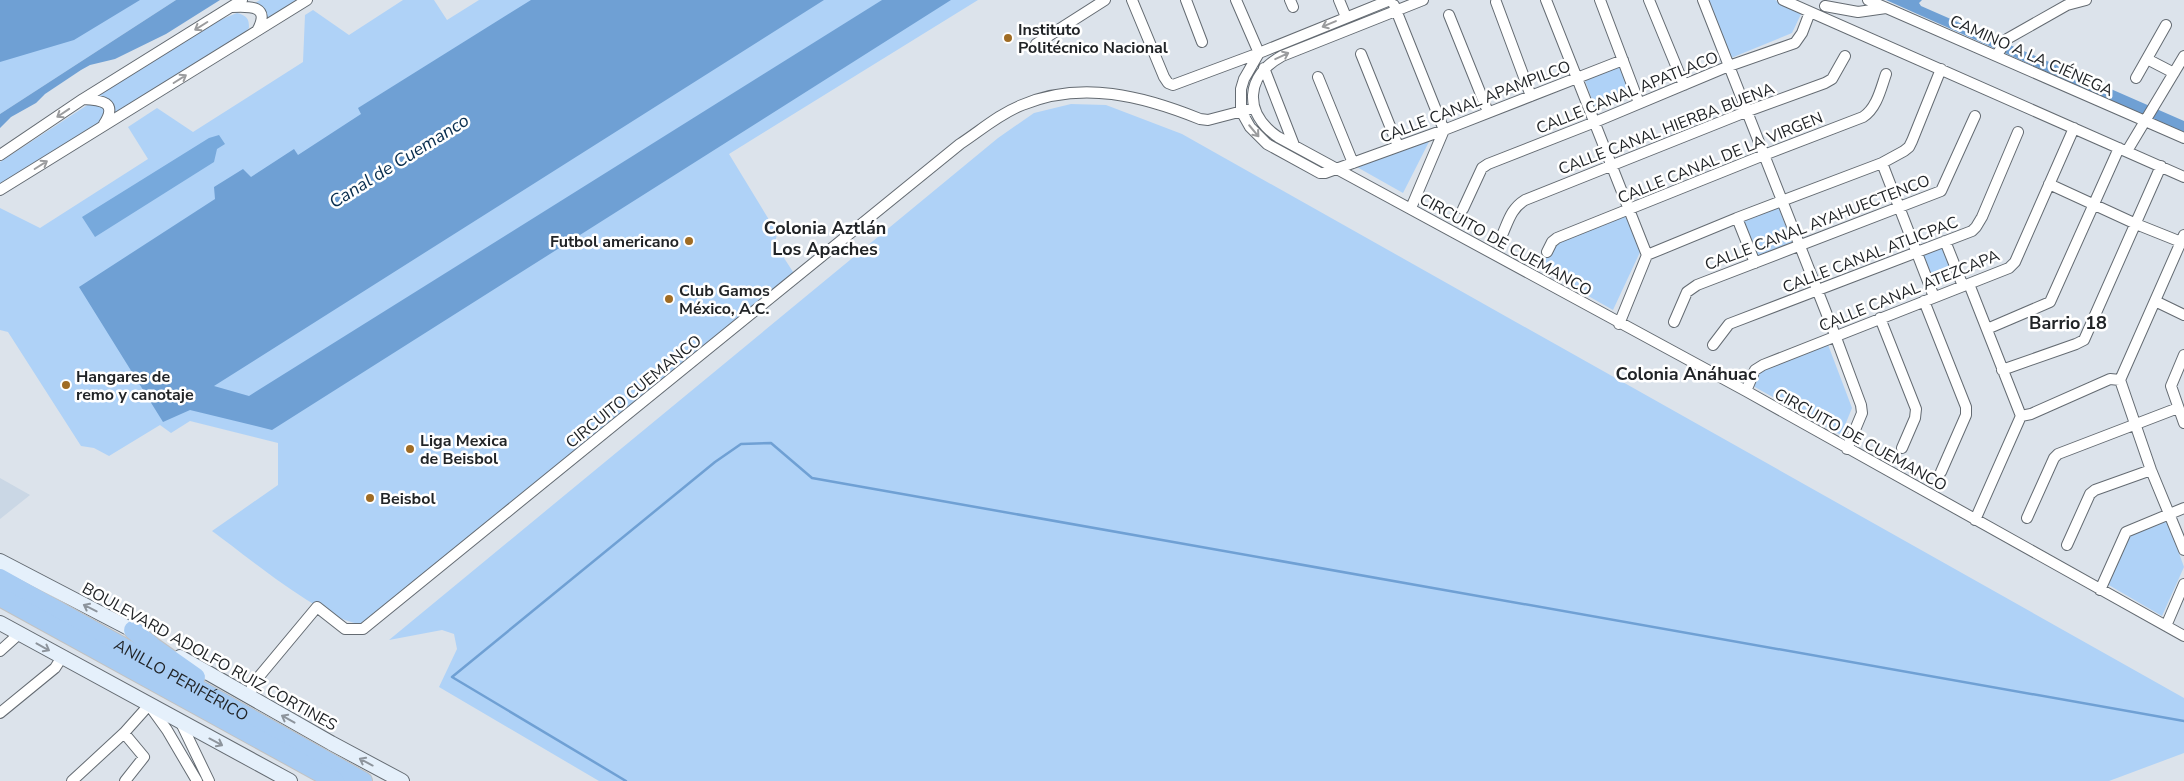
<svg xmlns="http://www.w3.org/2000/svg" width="2184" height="781" font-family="'Nunito Sans',sans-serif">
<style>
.built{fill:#cad7e5}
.green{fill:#afd2f7}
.forest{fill:#77a9dc}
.water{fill:#6fa0d4}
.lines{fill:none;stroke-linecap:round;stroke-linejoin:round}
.stream{stroke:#6fa0d4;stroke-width:2.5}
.street-casing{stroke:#646b72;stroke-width:12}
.secondary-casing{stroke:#646b72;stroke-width:16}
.highway-casing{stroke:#c1c2c3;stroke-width:20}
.street{stroke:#fff;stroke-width:10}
.secondary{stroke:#e5f0fb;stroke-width:14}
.highway{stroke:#a8ccf3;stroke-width:18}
.oneway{stroke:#9b9c9e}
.oneway2{stroke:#8d949c}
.poi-dot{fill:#a06c24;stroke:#fff;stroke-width:2}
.labels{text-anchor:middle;stroke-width:5;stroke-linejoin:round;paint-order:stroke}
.poi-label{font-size:16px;font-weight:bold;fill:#212427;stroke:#fff;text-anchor:start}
.street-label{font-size:16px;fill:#212427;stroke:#fff}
.water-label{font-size:18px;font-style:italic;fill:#082d4e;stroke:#fff}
.neighbourhood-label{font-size:18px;font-weight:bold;fill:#212427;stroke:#fff}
</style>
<rect width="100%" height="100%" fill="#dce3eb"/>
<path class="built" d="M0,478L30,495L0,519Z"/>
<path class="green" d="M0,0H176L0,114Z
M260,0H303L264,25L253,4Z
M403,0H434L447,20L479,0H978L729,154L777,233L775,244L795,275L363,624C328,624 244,554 212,531L278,485V443L190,421L171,433L160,425L109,456L94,448L81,446L8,332L0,330V208L40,228L148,159L128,127L157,108L193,132L303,62L305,15L313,10L349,35Z
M1709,0H1775L1802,12L1792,33L1731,58Z
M237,13C247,16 249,18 249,28L243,34L112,116L97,96L220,20Z
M1620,66L1630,97L1596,110L1584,78Z
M92,102L106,108L102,121L0,186V162Z
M1071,104L1106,105L1182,134L2184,698V753L2109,781H599L439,687L457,649L454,634L442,630L389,640L998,138L1034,113Z
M1436,128L1403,193L1348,162Z
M1776,201L1792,242L1756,257L1739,215Z
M1627,212L1641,250L1613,310L1539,268L1553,240Z
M1941,241L1955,278L1936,286L1921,249Z
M1827,342L1852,408L1841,435L1753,386L1762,368Z
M2166,517L2184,567L2162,616L2107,584L2129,533Z"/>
<path class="forest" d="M219,135L225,144L217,149L214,162L95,237L82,217L209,138Z"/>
<path class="water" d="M0,0H140L74,40L0,62Z
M176,0H220L166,34L115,59L90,65L81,70L45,94L36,103L11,117L0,128V114Z
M531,0H824L214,386L249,396L882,0H951L272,430L190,410L163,422L79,287L215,199L214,187L243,169L251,177L294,149L298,155L361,114L358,108Z
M1886,0H1922L1919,3L1921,6L2184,121V133Z"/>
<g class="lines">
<path class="stream" d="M626,781L452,677L715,462L741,444L771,443L812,478L2184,721"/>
<g class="street-casing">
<path id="street" d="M1132,0L1164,77L1168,83L1173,85L1259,53L1236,0
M1186,0L1202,42
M1290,0L1293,7
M1339,0L1346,17
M1390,0L1259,53L1244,79L1241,89V111L1250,127L1267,144L1320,173H1325L1444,130L1623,60
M1423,0L1282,56C1245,76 1243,113 1278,137L1746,391L2184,636
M1546,0L1647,255
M1600,0L1639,103
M1649,0L1684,85
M1703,0L1835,335L1861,405L1862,413L1847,449
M1783,0L2184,177
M1868,0L2184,138
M1496,2L1531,96
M1394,5L1444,130L1411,208
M1825,6L1858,12L1886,8
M232,7C251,6 271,6 257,31
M1449,15L1488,112
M1036,44L1105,0
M1361,54L1398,146
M1997,55L2007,39L2067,5L2086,0
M2147,59L2174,73
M1264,68L1294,145
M1318,77L1353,163
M2136,78L2166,25
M83,99C102,100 118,102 104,124
M2127,151L2184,56
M0,155L83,99L242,0
M1882,163L1934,297
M2049,184L2136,224L2181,242
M0,190L307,0
M1463,209L1482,168L1488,164L1595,122L1729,66L1795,43L1802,33L1810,12
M1737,218L1755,263
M1503,233C1509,219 1512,208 1525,200L1748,111L1825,83L1832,79L1845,56
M2184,235L2120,380L2151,470L2184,550
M1945,241L1963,286
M1547,252L1552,242L1557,238L1764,155L1863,117C1877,108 1881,88 1886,74
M1969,284L2021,416
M1924,301L1966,407V415L1941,472
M2155,301L2184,315
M1880,318L1916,409L1915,418L1902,448
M1674,322L1687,292L1697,285L1941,191L1975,116
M1619,324L1647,255L1737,218L1882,163L1904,151L1909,147L1912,141L1941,69
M1987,329L2050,302L2119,148
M1713,345L1729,324L1972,231L1976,227L1982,217L2018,132
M2184,355L2171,386L2184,423
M2002,370L2076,344L2084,340L2161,166
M1746,391L1755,370L1763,365L2009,268L2015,262L2074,128
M2021,416L2031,414L2110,379L2120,380
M2027,518L2054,458L2058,454L2178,408
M1975,520L2021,416
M2067,545L2090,494L2095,490L2151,470
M2100,590L2126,532L2184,508
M2166,626L2184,584
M0,651L19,634
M255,700L251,694L252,685L317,607L345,629H363L960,144C980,131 999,114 1022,105C1082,80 1143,96 1200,119L1208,120L1254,108
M0,713L55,668L62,657
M181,723L209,781
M124,733L144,757L125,781
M72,781L124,733L149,705L167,730L197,781"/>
</g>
<g class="secondary-casing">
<path id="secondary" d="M0,561L142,635
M0,623L290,781
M180,657L331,743L402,781"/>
</g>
<g class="highway-casing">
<g id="highway">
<path id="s1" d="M0,578L363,781"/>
<path d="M0,597L335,781"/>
<path d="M133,630L152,646L196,677"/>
</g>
</g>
<use href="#street" class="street"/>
<use href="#secondary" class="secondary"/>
<use href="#highway" class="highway"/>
</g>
<defs><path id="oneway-shaft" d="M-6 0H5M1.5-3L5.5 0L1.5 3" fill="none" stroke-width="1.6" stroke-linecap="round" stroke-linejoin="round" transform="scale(1.25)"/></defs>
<g class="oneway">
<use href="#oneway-shaft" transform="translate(1329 24) rotate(157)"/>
<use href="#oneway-shaft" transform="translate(201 26) rotate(148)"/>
<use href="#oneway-shaft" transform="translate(1282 56) rotate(-25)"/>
<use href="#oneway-shaft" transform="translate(180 79) rotate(-32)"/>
<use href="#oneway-shaft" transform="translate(63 113) rotate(146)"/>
<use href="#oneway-shaft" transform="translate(1254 131) rotate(50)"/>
<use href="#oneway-shaft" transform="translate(41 165) rotate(-32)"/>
</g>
<g class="oneway2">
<use href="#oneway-shaft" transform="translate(90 608) rotate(-153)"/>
<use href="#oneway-shaft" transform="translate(43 647) rotate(29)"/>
<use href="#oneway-shaft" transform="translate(288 719) rotate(-151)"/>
<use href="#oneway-shaft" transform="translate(216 742) rotate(28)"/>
<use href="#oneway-shaft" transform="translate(366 762) rotate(-152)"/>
</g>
<g class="poi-dot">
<circle cx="1008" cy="38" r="5"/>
<circle cx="689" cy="241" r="5"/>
<circle cx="669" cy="299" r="5"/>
<circle cx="66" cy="385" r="5"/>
<circle cx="410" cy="449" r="5"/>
<circle cx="370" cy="498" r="5"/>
</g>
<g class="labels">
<g class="poi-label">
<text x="1018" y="35">Instituto<tspan x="1018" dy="18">Politécnico Nacional</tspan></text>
<text x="679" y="247" text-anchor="end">Futbol americano</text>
<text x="679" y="296">Club Gamos<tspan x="679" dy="18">México, A.C.</tspan></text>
<text x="76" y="382">Hangares de<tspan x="76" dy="18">remo y canotaje</tspan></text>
<text x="420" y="446">Liga Mexica<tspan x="420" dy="18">de Beisbol</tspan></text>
<text x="380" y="504">Beisbol</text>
</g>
<g class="street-label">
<text transform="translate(2032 55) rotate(24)" y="6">CAMINO A LA CIÉNEGA</text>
<text transform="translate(1627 92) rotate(-22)" y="6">CALLE CANAL APATLACO</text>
<text transform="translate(1475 101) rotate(-21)" y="6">CALLE CANAL APAMPILCO</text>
<text transform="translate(1666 128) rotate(-21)" y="6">CALLE CANAL HIERBA BUENA</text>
<text transform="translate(1720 157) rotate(-22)" y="6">CALLE CANAL DE LA VIRGEN</text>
<text transform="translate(1817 222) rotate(-21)" y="6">CALLE CANAL AYAHUECTENCO</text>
<text transform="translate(1506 244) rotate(29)" y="6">CIRCUITO DE CUEMANCO</text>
<text transform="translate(1870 254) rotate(-21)" y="6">CALLE CANAL ATLICPAC</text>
<text transform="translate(1909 290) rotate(-22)" y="6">CALLE CANAL ATEZCAPA</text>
<text transform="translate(633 391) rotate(-39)" y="6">CIRCUITO CUEMANCO</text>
<text transform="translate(1861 439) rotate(29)" y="6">CIRCUITO DE CUEMANCO</text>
<text transform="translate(210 656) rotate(29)" y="6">BOULEVARD ADOLFO RUIZ CORTINES</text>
<text dy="6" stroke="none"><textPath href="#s1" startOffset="208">ANILLO PERIFÉRICO</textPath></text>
</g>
<g class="water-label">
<text transform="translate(399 161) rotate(-32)" y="6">Canal de Cuemanco</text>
</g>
<g class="neighbourhood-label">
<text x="825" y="234">Colonia Aztlán<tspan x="825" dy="21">Los Apaches</tspan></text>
<text x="2068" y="329">Barrio 18</text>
<text x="1686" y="380">Colonia Anáhuac</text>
</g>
</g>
</svg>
